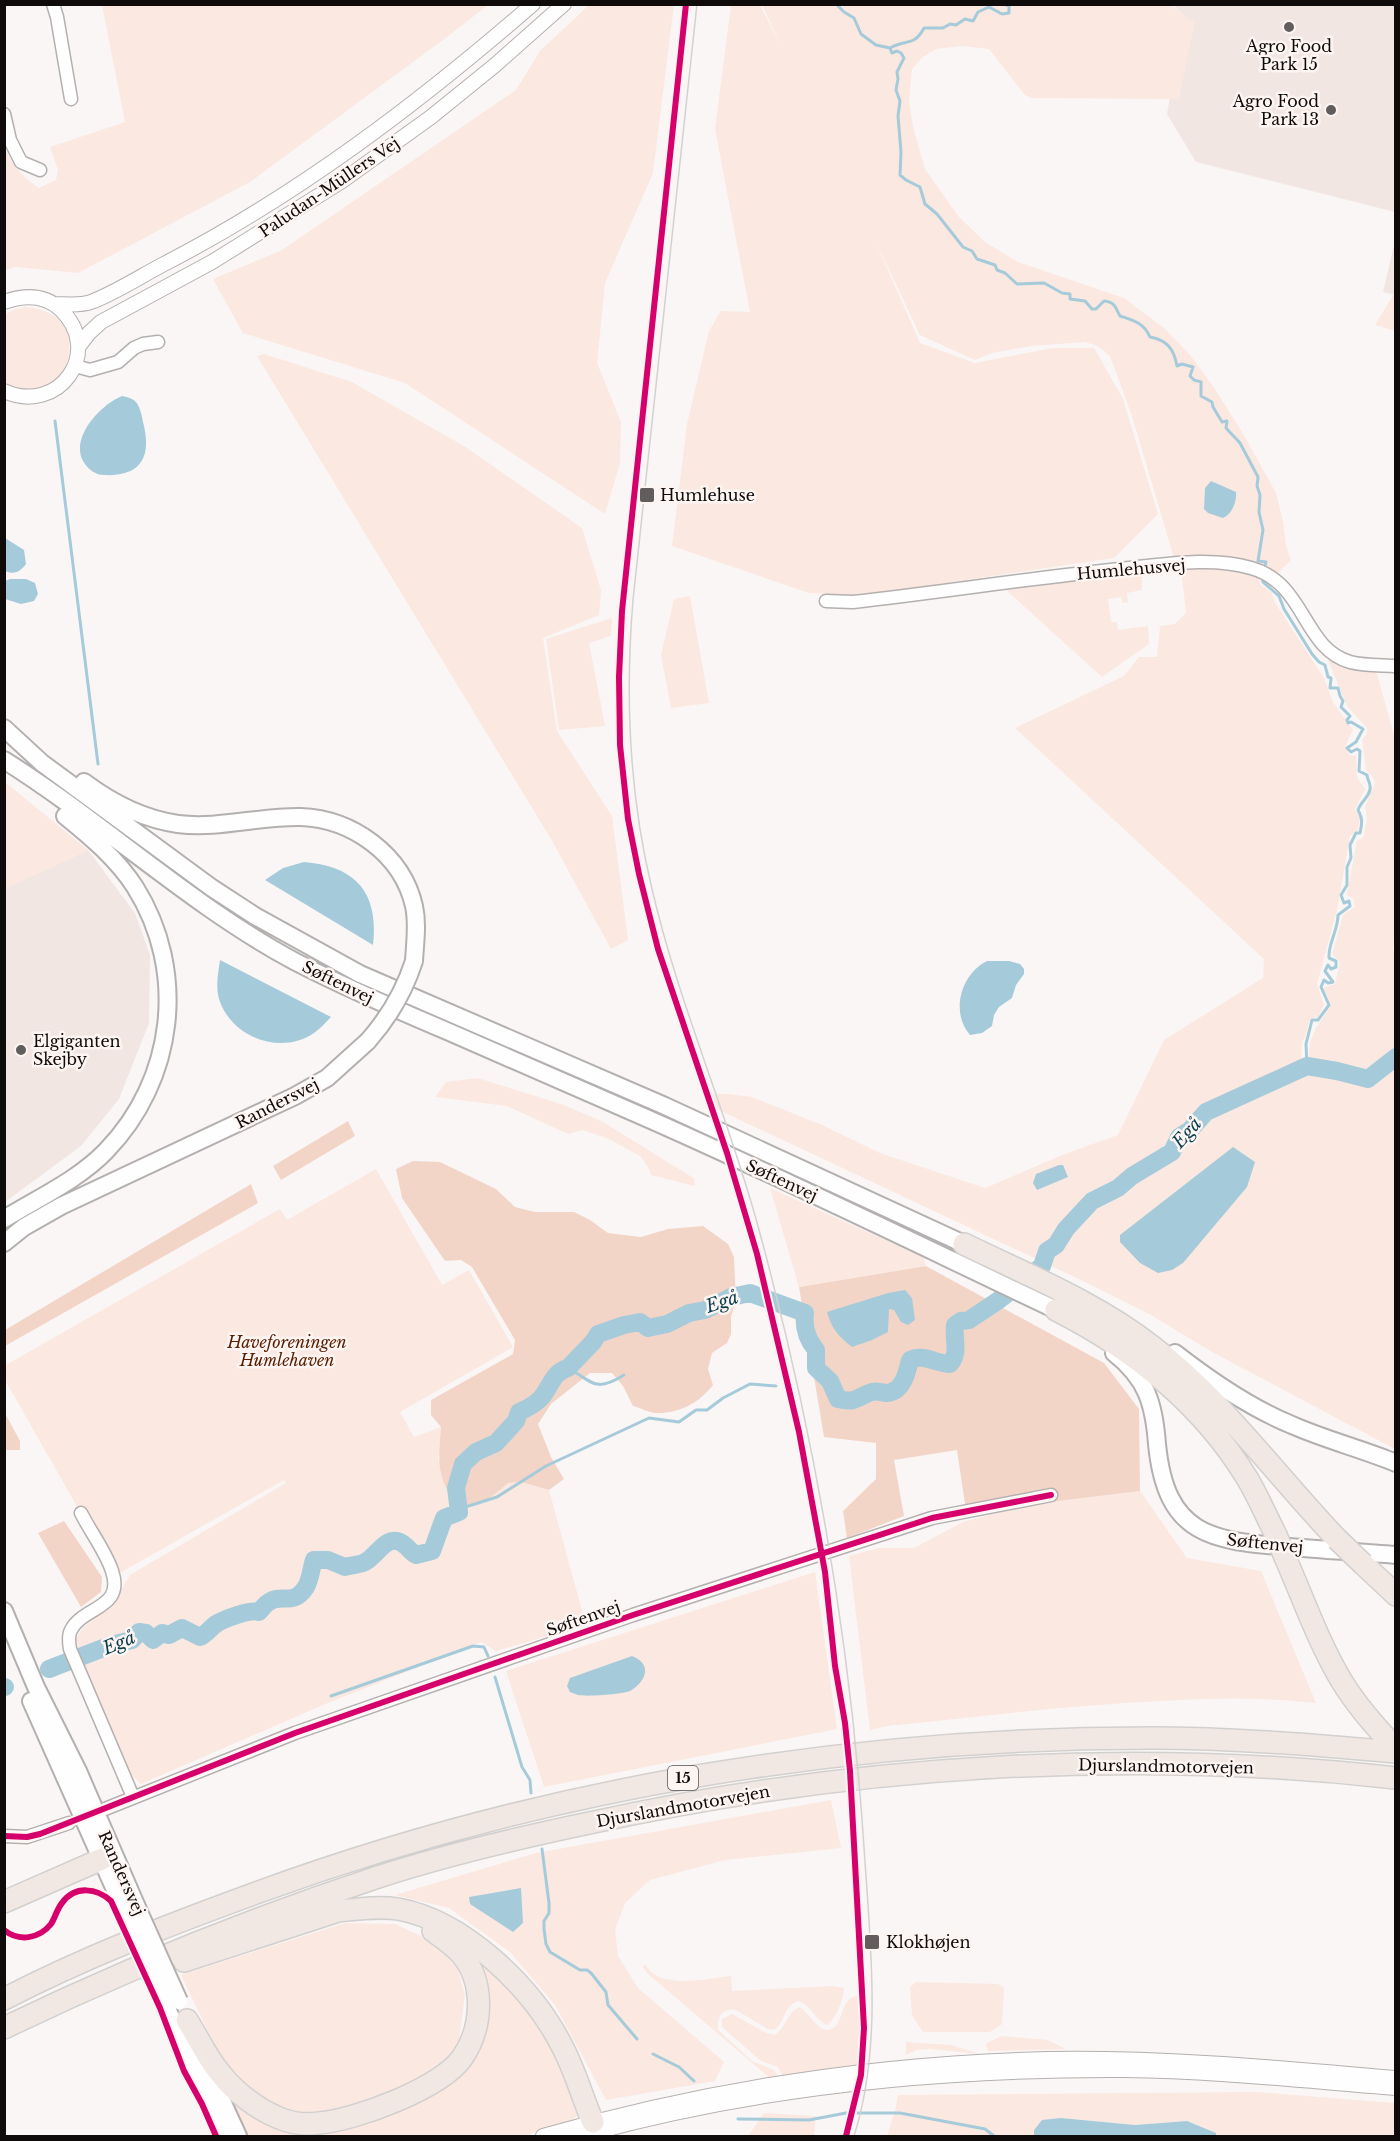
<svg xmlns="http://www.w3.org/2000/svg" width="1400" height="2141" font-family="'Libre Baskerville',serif">
<style>
.built{fill:#f1e6e2}
.green{fill:#fbe8e1}
.forest{fill:#f3d5c8}
.water{fill:#a5cbda}
.lines{fill:none;stroke-linecap:round;stroke-linejoin:round}
.stream{stroke:#a5cbda;stroke-width:3}
.river{stroke:#a5cbda;stroke-width:18}
.minor-casing{stroke:#b4b0af;stroke-width:15}
.tertiary-casing{stroke:#b4b0af;stroke-width:16}
.secondary-casing{stroke:#b4b0af;stroke-width:20}
.motorway-casing{stroke:#d2d0cf;stroke-width:24}
.minor{stroke:#fefefe;stroke-width:12}
.tertiary{stroke:#fefefe;stroke-width:14}
.secondary{stroke:#fefefe;stroke-width:16}
.motorway{stroke:#f1e8e3;stroke-width:21}
.tram{stroke:#d3d1d1;stroke-width:1.5}
.secondary-bridge-casing{stroke:#b4b0af;stroke-width:20;stroke-linecap:butt}
.motorway-bridge-casing{stroke:#d2d0cf;stroke-width:24;stroke-linecap:butt}
.secondary-bridge{stroke:#fefefe;stroke-width:16}
.motorway-bridge{stroke:#f1e8e3;stroke-width:21}
.cycleway-casing{stroke:#fdf5f2;stroke-width:10}
.cycleway{stroke:#d6006c;stroke-width:6}
.poi-dot{fill:#615d5c;stroke:#fdf5f2;stroke-width:2}
.labels{text-anchor:middle;stroke-width:5;stroke-linejoin:round;paint-order:stroke}
.shield{fill:#fdf5f2;stroke:#565150;stroke-width:1.5}
.shield-label{font-size:15px;font-weight:bold;fill:#0e0b0a}
.poi-label{font-size:16px;fill:#0e0b0a;stroke:#fdf5f2;text-anchor:start}
.street-label{font-size:16px;fill:#0e0b0a;stroke:#fdf5f2}
.park-label{font-size:16px;font-style:italic;fill:#591d00;stroke:#fdf5f2}
.water-label{font-size:18px;font-style:italic;fill:#093d4d;stroke:#fdf5f2}
</style>
<rect width="100%" height="100%" fill="#faf6f5"/>
<path class="built" d="M1173,5H1395V212L1196,162L1167,114L1184,16Z
M1395,241V295L1383,292Z
M88,850L135,913L150,955L149,1023L119,1099L81,1146L5,1202L4,889Z"/>
<path class="green" d="M590,4L674,5L653,173L605,283L597,363L621,422L620,463L605,514L405,383L243,333L213,279L282,250L516,90L540,51Z
M1170,4L1188,19L1195,22L1179,99L1032,98L1025,95L989,49L962,46L936,49L923,57L912,69L909,100L913,127L925,169L959,217L985,242L1018,262L1124,298L1165,329L1190,355L1213,386L1245,437L1276,493L1283,521L1286,546L1291,560L1277,574L1256,563L1213,556L1174,558L1132,416L1110,356L1098,346L1085,342L1031,346L992,353L975,360L920,335L874,238L920,343L975,363L1053,348H1094L1123,399L1158,514L1114,558L858,596L809,593L672,546L687,424L709,331L721,311L750,312L715,129L731,5H760L782,48L762,5Z
M102,5V4L488,5L443,40L250,182L78,273L15,267L5,270V146C9,163 25,179 39,188L56,180L58,170L50,147L125,122Z
M1395,292H1396L1395,331L1375,325Z
M24,307C105,311 65,421 5,382L4,315L11,311Z
M264,354L352,382L464,446L582,528L601,590L599,615L543,638L557,731L612,816L628,940L611,949L551,839L257,356Z
M1213,567L1257,576L1261,585L1272,593L1274,601L1324,678L1333,702L1353,730L1345,746L1349,755L1356,756L1357,777L1365,789L1355,809L1360,818L1358,830L1350,836L1337,910L1317,984L1324,1005L1318,1017L1311,1018C1306,1026 1308,1035 1302,1042L1301,1064L1207,1108L1191,1123L1185,1131L1176,1136L1170,1148L1114,1187L1094,1195L1054,1237L1061,1242L1098,1200L1115,1192L1134,1177L1173,1155L1180,1141L1194,1131L1203,1119L1265,1086L1308,1070L1310,1042L1316,1028L1331,1005L1323,988L1335,984L1340,962L1332,954L1343,915L1355,907L1353,898L1347,895L1357,840L1363,838L1367,820L1365,806L1375,784L1374,779L1366,770L1362,739L1367,734V728L1347,706L1328,660L1359,670H1376L1396,743V908L1393,950L1396,953L1395,1449L1212,1352L1151,1315L1083,1281L706,1104L702,1094H727L752,1097L822,1125L880,1153L985,1188L1065,1154L1118,1135L1164,1040L1263,978L1264,959L1015,728L1124,676L1139,657H1157L1160,626L1175,624L1186,613L1181,568Z
M1139,571L1142,577V590L1127,593L1128,602L1122,603V597L1108,599L1111,622H1117L1118,630L1148,626L1149,644L1102,677L1004,588Z
M690,596L709,703L671,708L661,655L674,599Z
M612,618L611,636L589,643L605,726L559,730L546,639Z
M5,782L88,850L5,889Z
M478,1078L564,1105L603,1122L695,1179L694,1186L651,1175L648,1167L640,1156L609,1139L583,1130L568,1134L507,1106L435,1097L446,1082Z
M376,1169L442,1285L469,1270L513,1347L400,1412L414,1437L441,1427L438,1460L494,1495L507,1483L521,1482L549,1490L586,1625L496,1651L481,1642L323,1705L141,1784L126,1770L79,1651L76,1637L86,1625L111,1607L130,1575L286,1483L284,1480L116,1575L5,1380L4,1366L280,1209L287,1220Z
M770,1188L923,1257L926,1266L799,1287Z
M1140,1491L1187,1558L1261,1571L1316,1703C1264,1697 1213,1698 1161,1701C1069,1705 978,1717 887,1726L870,1730L849,1556L879,1548H914L963,1522L1026,1505Z
M815,1572L837,1729L544,1787L506,1671Z
M831,1800L841,1848L725,1860L650,1880L625,1903L615,1930L618,1956L638,1988L724,2062L715,2081L606,2100L555,2005L510,1952L449,1908L395,1895L536,1853Z
M345,1923L395,1924L432,1941L457,1967L465,1995L458,2048L426,2075L369,2101L307,2114L280,2106L246,2087L219,2054L181,1975Z
M457,1941L523,1999L565,2070L580,2108L578,2116L570,2121L524,2136H245L217,2077L285,2125L435,2088L480,2031Z
M646,1965C660,1991 707,1978 731,1976L732,1991L833,1986L844,1988C844,1997 836,2020 827,2025C815,2020 812,2006 799,2001C782,2006 787,2021 774,2030L768,2029L736,2010C723,2007 716,2018 718,2030L752,2061L774,2070L778,2077L770,2078L648,1974L642,1966Z
M916,1982L998,1984L1004,1988L1002,2024L990,2032H923L912,2015L910,1987Z
M857,1996L861,2044L858,2067L783,2077L778,2067L761,2061L722,2027V2019L732,2014L766,2033L775,2035C786,2027 787,2013 799,2007C808,2011 817,2031 828,2030C845,2028 838,1999 857,1996Z
M1001,2036L1048,2040L1066,2049L988,2051L986,2044Z
M906,2042L951,2045L980,2054L929,2049L916,2050L906,2055Z
M1256,2092L1395,2103V2136H1216V2133L1187,2121L1135,2125L1061,2118L1034,2130V2136H887L895,2111L898,2095Z
M764,2113L816,2116L814,2136H748Z"/>
<path class="forest" d="M348,1121L355,1136L281,1180L273,1166Z
M413,1161L440,1162L496,1189L515,1207L535,1212H574L590,1220L608,1233L641,1237L668,1229L703,1226L728,1244L734,1257L736,1300L731,1317V1334L727,1343L712,1353L708,1369L713,1385C699,1403 679,1414 655,1413C648,1412 640,1408 633,1406L623,1386L612,1373H590L551,1404L538,1424L551,1457L564,1479L549,1490L521,1482L508,1483C493,1496 479,1509 458,1506C436,1479 438,1460 441,1427L431,1415V1400L513,1354L515,1340L472,1267L461,1260L445,1261L402,1198L396,1169Z
M251,1184L258,1203L5,1346V1330Z
M926,1266L1104,1363L1139,1409L1140,1491L1026,1505L965,1504L957,1450L894,1460L904,1516L847,1538L843,1511L876,1479V1443L824,1437L799,1287Z
M5,1413L20,1441V1450H5Z
M64,1521L102,1577L101,1592L81,1607L38,1533Z"/>
<path class="water" d="M122,396C127,397 131,398 135,401C140,406 142,416 143,422C152,456 142,477 104,475C96,475 89,470 85,464C67,440 101,404 122,396Z
M1211,481L1236,492C1237,502 1232,514 1223,518L1208,513L1204,509L1205,488Z
M5,538L24,550L26,564C20,572 14,575 5,571Z
M10,579H26L35,583L38,594L34,601L21,604L5,599V581Z
M304,862C356,866 379,893 373,945L265,880L283,868Z
M220,960L331,1017C326,1022 320,1029 314,1033C282,1055 234,1039 220,1002C215,988 218,974 220,960Z
M987,961H1009L1020,964L1024,969V974L1016,985L1012,998L999,1007L994,1015L992,1026L982,1033L970,1035C950,1012 961,974 987,961Z
M1233,1147L1255,1162L1247,1187L1183,1263L1172,1270L1158,1273L1140,1263L1120,1242V1235Z
M1059,1165H1063L1068,1177L1037,1190L1033,1183L1036,1174Z
M905,1290L912,1298L915,1320L908,1325L901,1322L894,1310L889,1309L888,1332L872,1340L852,1347C839,1337 831,1328 827,1312L888,1293Z
M632,1656C653,1664 646,1682 630,1691C624,1694 586,1697 578,1695C578,1695 570,1692 570,1692L567,1686L570,1678Z
M521,1888L523,1923L513,1932L470,1904L469,1897Z
M1061,2118L1135,2125L1187,2121L1216,2133V2136H1034V2130L1042,2120Z"/>
<g class="lines">
<path class="stream" d="M836,4L844,12L854,18L861,34L876,45L890,48
M1003,4L1009,6V13L1002,14L989,7L978,12L973,21L965,19L956,25L950,24L943,28H924C914,47 906,39 890,48L892,53L897,51L901,53L904,58L897,72L898,79L896,90L900,101L898,116L901,152L900,175L906,180L920,187L925,204L937,214L963,247L972,251L977,259L995,265L997,270L1005,273L1017,284L1044,283L1062,293L1070,294V299L1085,301L1092,309H1096L1104,301C1115,302 1115,307 1120,316C1133,320 1144,323 1150,337C1167,340 1174,349 1177,366L1182,364L1193,367L1190,376L1194,380L1201,382V396L1212,402L1213,407L1222,422L1227,421L1226,428L1240,443L1258,477L1257,486L1260,495L1259,512L1263,530L1258,561L1266,562L1265,566
M55,421L98,764
M1262,577L1263,582L1279,596L1284,609L1312,654L1319,662L1325,665L1328,677L1331,678L1330,688H1338L1340,696L1343,701L1341,707L1350,716L1347,720L1348,723L1351,722L1363,729L1356,742L1347,748L1351,752L1357,749L1360,751L1359,771L1367,775C1367,779 1370,782 1370,786C1372,795 1360,802 1358,810C1363,819 1362,823 1360,833H1356L1350,845L1351,858L1347,867V885L1341,895L1344,903L1349,901L1350,906L1338,915C1338,931 1328,943 1329,958L1336,961V967L1331,969L1328,965L1325,971L1333,982L1328,983L1324,980L1321,987L1329,1005L1318,1020H1312L1306,1044L1307,1066
M568,1368C593,1382 595,1393 624,1375
M459,1509L497,1497L546,1466L649,1418L679,1422L696,1410H707L723,1398L750,1384L776,1386
M495,1677L522,1767L530,1780L531,1793
M331,1696L473,1646L484,1647L488,1656
M542,1849L549,1903V1913L544,1921V1929L546,1944L550,1952L580,1970H587L591,1973L606,1992L608,2005L637,2039
M653,2054L679,2067L694,2081
M738,2119L809,2120L846,2113H900L985,2129L994,2136"/>
<path class="river" d="M49,1669L111,1645L132,1640L139,1632L146,1633L153,1640L162,1633L169,1635L182,1628L200,1637C207,1634 210,1628 216,1624C224,1619 250,1609 259,1612C262,1609 265,1604 269,1602C281,1593 293,1607 306,1587C311,1578 311,1568 314,1560H328L345,1567C351,1565 358,1565 363,1563C376,1558 385,1535 400,1542C407,1545 410,1552 416,1555L432,1551L444,1518L459,1512L456,1488L463,1464L476,1452L496,1443L516,1421L519,1412C526,1409 534,1405 540,1399C550,1389 552,1372 568,1368L593,1342L598,1334L624,1325L640,1322L648,1328L667,1324L689,1313L705,1310L731,1297L750,1293L805,1313C803,1328 807,1339 816,1350V1368L830,1381L838,1399C855,1403 854,1399 869,1393C876,1389 880,1393 887,1393C903,1392 907,1372 910,1360C923,1353 936,1364 950,1364C960,1353 953,1339 955,1325L961,1321L969,1320L999,1300L1042,1266L1047,1251L1056,1245L1066,1229L1092,1201L1118,1188L1132,1176L1172,1152L1179,1137L1190,1130L1206,1112L1307,1066L1337,1071L1368,1079L1396,1057
M4,1687H5"/>
<g class="minor-casing">
<path id="minor" d="M53,4L57,17L71,99
M4,114L10,140L21,162L40,170
M75,366L90,370L118,362L134,348L143,344L158,342
M826,601L853,602C942,592 1031,578 1120,569C1162,565 1210,556 1251,568C1306,583 1302,648 1350,662C1365,666 1381,665 1396,666
M81,1513C90,1531 106,1552 112,1571C125,1609 83,1606 71,1630C68,1635 69,1643 70,1649L133,1797
M105,1809L295,1733L633,1615L932,1518L1051,1495
M4,1836L27,1837L69,1823"/>
</g>
<g class="tertiary-casing">
<path id="tertiary" d="M4,302C24,295 44,294 60,309C105,351 59,416 4,391
M55,304C66,304 80,306 91,302C115,293 141,276 164,264C298,195 419,103 533,4
M79,346L89,333L101,322L212,262L342,181L431,117L494,66L564,4
M543,2136C707,2089 877,2063 1047,2059C1164,2057 1280,2068 1396,2078
M581,2136C756,2087 943,2069 1124,2070C1215,2071 1305,2081 1396,2088"/>
</g>
<g class="secondary-casing">
<path id="secondary" d="M4,728L42,763L212,888L255,916L360,974L665,1106L975,1249
M4,760C104,823 190,905 294,961C344,987 395,1009 447,1031C512,1059 578,1088 644,1117C783,1178 919,1245 1056,1310L1064,1316
M84,782C112,803 143,819 178,824C219,829 260,816 301,817C352,819 402,854 414,906C418,924 415,943 414,961
M4,1219C38,1198 78,1180 106,1151C175,1080 188,971 135,887C117,859 91,837 65,816
M4,1243L24,1227L61,1206L295,1096L327,1078L368,1041
M1114,1353C1147,1379 1154,1404 1157,1444C1166,1536 1211,1541 1290,1547C1325,1550 1360,1552 1396,1555
M1175,1353C1211,1381 1250,1408 1292,1425C1326,1440 1362,1449 1396,1463
M4,1611L36,1687L78,1771L136,1905
M31,1701L124,1910
M166,2006L223,2136
M201,2055L238,2136"/>
</g>
<g class="motorway-casing">
<path id="motorway" d="M964,1244C1028,1275 1097,1303 1153,1347C1223,1401 1276,1475 1337,1539
M1056,1310C1133,1349 1201,1403 1247,1478C1258,1496 1266,1516 1276,1535
M1285,1557C1303,1598 1318,1641 1341,1680C1356,1705 1376,1727 1396,1749
M1363,1564L1396,1595
M4,1902L102,1859
M184,1961L338,1911C358,1909 378,1906 398,1909C464,1921 532,1987 562,2046C575,2070 582,2097 593,2122
M4,1999C85,1957 171,1924 256,1893C543,1788 846,1738 1151,1738C1233,1738 1315,1745 1396,1752
M187,2020C198,2037 207,2058 221,2074C235,2092 257,2109 279,2118C291,2123 306,2125 319,2123C356,2120 441,2088 462,2058C483,2028 485,1983 462,1955C454,1945 443,1938 433,1931
M4,2028C126,1969 250,1919 378,1877C449,1854 522,1837 594,1822C856,1765 1129,1748 1396,1778"/>
</g>
<use href="#minor" class="minor"/>
<use href="#tertiary" class="tertiary"/>
<use href="#secondary" class="secondary"/>
<use href="#motorway" class="motorway"/>
<path class="tram" d="M697,4L633,600C625,697 629,794 652,889C678,1001 725,1108 756,1219C813,1425 850,1635 864,1847C870,1942 883,2045 854,2136"/>
<g class="secondary-bridge-casing">
<path id="secondary-bridge" d="M368,1041C390,1016 404,992 414,961
M136,1905L179,2001
M124,1910L166,2006"/>
</g>
<g class="motorway-bridge-casing">
<path id="motorway-bridge" d="M1276,1535L1285,1557
M1337,1539L1363,1564"/>
</g>
<use href="#secondary-bridge" class="secondary-bridge"/>
<use href="#motorway-bridge" class="motorway-bridge"/>
<g class="cycleway-casing">
<path id="cycleway" d="M686,4L622,611L619,677L620,745L628,819L639,874L658,949L727,1153L757,1254L799,1432L825,1572L835,1666L845,1723L850,1771L864,2028L861,2075L846,2136
M4,1836L27,1837L40,1834L295,1733L633,1615L932,1518L1051,1495
M4,1930C19,1942 39,1939 51,1924C55,1918 57,1909 62,1903C75,1885 97,1888 111,1901L160,2008L184,2071L202,2104L216,2136"/>
</g>
<use href="#cycleway" class="cycleway"/>
</g>
<g class="poi-dot">
<circle cx="1289" cy="27" r="6"/>
<circle cx="1331" cy="110" r="6"/>
<rect x="639" y="487" width="16" height="16" rx="3"/>
<circle cx="21" cy="1050" r="6"/>
<rect x="864" y="1934" width="16" height="16" rx="3"/>
</g>
<g class="labels">
<rect class="shield" x="668" y="1766" width="30" height="24" rx="4.5"/>
<g class="shield-label">
<text x="683" y="1783">15</text>
</g>
<g class="poi-label">
<text x="1289" y="52" text-anchor="middle">Agro Food<tspan x="1289" dy="18">Park 15</tspan></text>
<text x="1319" y="107" text-anchor="end">Agro Food<tspan x="1319" dy="18">Park 13</tspan></text>
<text x="660" y="501">Humlehuse</text>
<text x="33" y="1047">Elgiganten<tspan x="33" dy="18">Skejby</tspan></text>
<text x="886" y="1948">Klokhøjen</text>
</g>
<g class="street-label">
<text transform="translate(329 187) rotate(-34)" y="6">Paludan-Müllers Vej</text>
<text transform="translate(1131 569) rotate(-5)" y="6">Humlehusvej</text>
<text transform="translate(338 982) rotate(26)" y="6">Søftenvej</text>
<text transform="translate(277 1103) rotate(-27)" y="6">Randersvej</text>
<text transform="translate(782 1180) rotate(25)" y="6">Søftenvej</text>
<text transform="translate(1265 1543) rotate(6)" y="6">Søftenvej</text>
<text transform="translate(583 1618) rotate(-19)" y="6">Søftenvej</text>
<text transform="translate(1166 1766) rotate(1)" y="6">Djurslandmotorvejen</text>
<text transform="translate(683 1806) rotate(-10)" y="6">Djurslandmotorvejen</text>
<text transform="translate(122 1873) rotate(66)" y="6">Randersvej</text>
</g>
<g class="park-label">
<text x="287" y="1348">Haveforeningen<tspan x="287" dy="18">Humlehaven</tspan></text>
</g>
<g class="water-label">
<text transform="translate(1187 1133) rotate(-49)" y="6">Egå</text>
<text transform="translate(722 1302) rotate(-19)" y="6">Egå</text>
<text transform="translate(119 1643) rotate(-23)" y="6">Egå</text>
</g>
</g>
<rect width="1400" height="2141" fill="none" stroke="#0e0b0a" stroke-width="12"/>
</svg>
